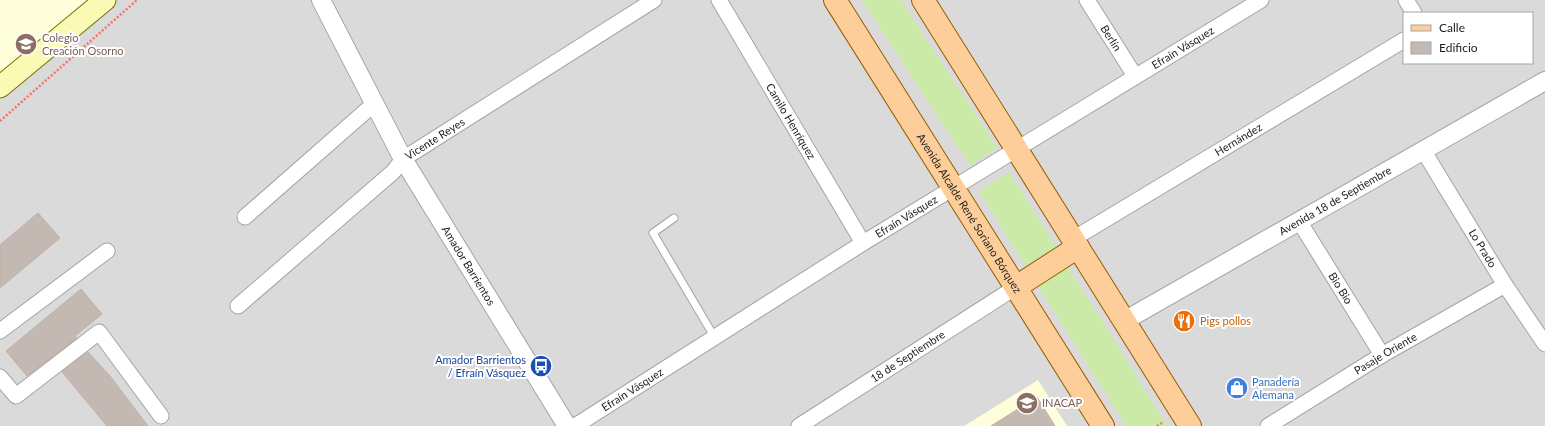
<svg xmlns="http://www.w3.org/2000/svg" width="1545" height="426" font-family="Lato,sans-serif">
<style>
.residential{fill:#dbdada;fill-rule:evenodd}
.education{fill:#fffedb}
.grass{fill:#cbeaa7}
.building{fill:#c3b9b2;stroke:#c0b0a5}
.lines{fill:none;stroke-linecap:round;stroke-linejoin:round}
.service-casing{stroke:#a4a4a4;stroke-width:9}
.minor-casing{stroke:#a4a4a4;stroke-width:17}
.tertiary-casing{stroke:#a4a4a4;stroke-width:20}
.secondary-casing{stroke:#6d7503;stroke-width:23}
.primary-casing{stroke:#965e00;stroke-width:24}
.path{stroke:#fc6f66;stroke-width:2.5;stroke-dasharray:2 2;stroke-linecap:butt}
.service{stroke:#fff;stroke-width:7}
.minor{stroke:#fff;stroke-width:15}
.tertiary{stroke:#fff;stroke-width:18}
.secondary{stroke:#fafab5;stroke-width:21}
.primary{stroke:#fdce99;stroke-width:22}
.labels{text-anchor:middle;stroke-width:4;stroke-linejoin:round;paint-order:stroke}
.education-label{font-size:11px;fill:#785e54;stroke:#fff;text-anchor:start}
.street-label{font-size:11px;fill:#1d1d1d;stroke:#fff}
.food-label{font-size:11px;fill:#c56008;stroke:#fff;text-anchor:start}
.transit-label{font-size:11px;fill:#164399;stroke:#fff;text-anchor:end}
.shop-label{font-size:11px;fill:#366cbe;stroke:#fff;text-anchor:start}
</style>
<rect width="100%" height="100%" fill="#eeeae2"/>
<path class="residential" d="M0,0H1545V426H0ZM1404,13H1532V63H1404Z"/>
<path class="education" d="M0,0H103L0,87Z
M1038,380L1067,426H964Z"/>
<path class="grass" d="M862,0H901L997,148L970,166Z
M1009,172L1057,249L1027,268L979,191Z
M1067,265L1167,426H1126L1037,284Z"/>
<path class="building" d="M38,213L60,238L0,288V245Z
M81,289L102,314L75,336L77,338L27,376L6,351Z
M88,352L110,376L148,426H107L62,372Z
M1037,397L1055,426H991Z"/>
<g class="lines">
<g class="service-casing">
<path id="service" d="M674,218L653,233L715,338"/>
</g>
<g class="minor-casing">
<g id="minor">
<path id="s1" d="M719,0L863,243"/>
<path id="s2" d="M1087,0L1135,76"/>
<path d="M1406,0L1414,13"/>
<path id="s3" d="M1423,150L1505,285L1545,344"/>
<path d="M245,217L375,103"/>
<path id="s4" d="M1299,221L1382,355"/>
<path id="s5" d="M1073,239L1404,40"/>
<path id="s6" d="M238,306L393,172L403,159L654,0"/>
<path d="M0,331L107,251"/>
<path d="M0,377L16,396L99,332L161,416"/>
<path id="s7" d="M575,426L863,243L1261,0"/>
<path id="s8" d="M799,426L1016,287"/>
<path id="s9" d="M1268,426L1382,355L1505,285"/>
</g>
</g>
<g class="tertiary-casing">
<g id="tertiary">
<path id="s10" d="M321,0L403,159L567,426"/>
<path id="s11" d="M1124,321L1545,81"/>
</g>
</g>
<g class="secondary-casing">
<path id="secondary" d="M0,87L105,0"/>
</g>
<g class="primary-casing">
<g id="primary">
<path id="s12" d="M835,0L1103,426"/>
<path d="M923,0L1190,426"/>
<path d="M1016,287L1078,247"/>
</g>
</g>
<path class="path" d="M0,121L137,0
M1157,426L1164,422"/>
<use href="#service" class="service"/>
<use href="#minor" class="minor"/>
<use href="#tertiary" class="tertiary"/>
<use href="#secondary" class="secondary"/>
<use href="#primary" class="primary"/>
</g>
<defs>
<g id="school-disc" transform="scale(1.15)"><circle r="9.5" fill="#8d6e63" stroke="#fff"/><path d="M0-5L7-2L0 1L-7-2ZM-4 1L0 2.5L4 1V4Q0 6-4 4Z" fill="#fff"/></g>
<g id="restaurant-disc" transform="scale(1.15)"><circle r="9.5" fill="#e8710a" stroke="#fff"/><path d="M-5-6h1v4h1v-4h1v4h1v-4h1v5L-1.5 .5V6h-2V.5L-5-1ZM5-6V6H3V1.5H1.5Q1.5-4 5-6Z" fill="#fff"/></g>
<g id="bus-disc" transform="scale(1.15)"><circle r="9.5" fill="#1a4fb4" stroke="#fff"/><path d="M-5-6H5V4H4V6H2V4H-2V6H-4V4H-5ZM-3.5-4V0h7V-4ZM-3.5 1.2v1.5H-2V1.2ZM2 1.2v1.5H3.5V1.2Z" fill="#fff"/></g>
<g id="shop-disc" transform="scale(1.15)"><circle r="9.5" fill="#3f7fe0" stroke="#fff"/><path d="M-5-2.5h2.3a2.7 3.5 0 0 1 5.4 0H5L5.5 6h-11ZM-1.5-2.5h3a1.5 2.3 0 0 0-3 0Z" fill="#fff"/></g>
<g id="university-disc" transform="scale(1.15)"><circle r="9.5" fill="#8d6e63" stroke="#fff"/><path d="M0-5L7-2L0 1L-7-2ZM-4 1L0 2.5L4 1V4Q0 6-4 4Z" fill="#fff"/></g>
</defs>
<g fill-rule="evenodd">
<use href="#school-disc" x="26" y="44"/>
<use href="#restaurant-disc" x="1184" y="321"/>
<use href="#bus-disc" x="541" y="366"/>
<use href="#shop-disc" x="1237" y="388"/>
<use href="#university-disc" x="1027" y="403"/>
</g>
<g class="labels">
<g class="education-label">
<text x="42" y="42">Colegio<tspan x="42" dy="13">Creación Osorno</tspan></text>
<text x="1042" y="407">INACAP</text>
</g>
<g class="street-label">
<text dy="4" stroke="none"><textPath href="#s2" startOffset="45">Berlín</textPath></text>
<text dy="4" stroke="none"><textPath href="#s7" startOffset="716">Efraín Vásquez</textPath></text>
<text dy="4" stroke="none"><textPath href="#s1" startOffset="141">Camilo Henríquez</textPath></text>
<text dy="4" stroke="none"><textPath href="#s6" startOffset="259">Vicente Reyes</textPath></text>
<text dy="4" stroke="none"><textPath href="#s5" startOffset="193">Hernández</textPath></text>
<text dy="4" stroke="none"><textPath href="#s11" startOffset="243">Avenida 18 de Septiembre</textPath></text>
<text dy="4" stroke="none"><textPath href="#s12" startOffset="252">Avenida Alcalde René Soriano Bórquez</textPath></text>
<text dy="4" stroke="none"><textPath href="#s7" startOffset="392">Efraín Vásquez</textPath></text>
<text dy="4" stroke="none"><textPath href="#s3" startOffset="115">Lo Prado</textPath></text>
<text dy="4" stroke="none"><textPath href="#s10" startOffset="304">Amador Barrientos</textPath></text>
<text dy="4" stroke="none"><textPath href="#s4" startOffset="79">Bio Bio</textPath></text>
<text dy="4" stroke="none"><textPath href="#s9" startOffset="138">Pasaje Oriente</textPath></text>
<text dy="4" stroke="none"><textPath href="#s8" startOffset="129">18 de Septiembre</textPath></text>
<text dy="4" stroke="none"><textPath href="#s7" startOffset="68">Efraín Vásquez</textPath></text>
</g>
<g class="food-label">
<text x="1200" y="325">Pigs pollos</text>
</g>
<g class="transit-label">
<text x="526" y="364">Amador Barrientos<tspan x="526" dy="13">/ Efraín Vásquez</tspan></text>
</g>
<g class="shop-label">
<text x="1252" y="386">Panadería<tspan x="1252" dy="13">Alemana</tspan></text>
</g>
</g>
<rect x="1403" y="12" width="130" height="52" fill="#ffffff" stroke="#a5a5a5"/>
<rect x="1411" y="25" width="20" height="6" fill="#fdce99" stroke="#a5a5a5"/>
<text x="1439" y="32" font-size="12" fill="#1d1d1d">Calle</text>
<rect x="1411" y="42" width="20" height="12" fill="#c3b9b2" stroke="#a5a5a5"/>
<text x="1439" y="52" font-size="12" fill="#1d1d1d">Edificio</text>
</svg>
